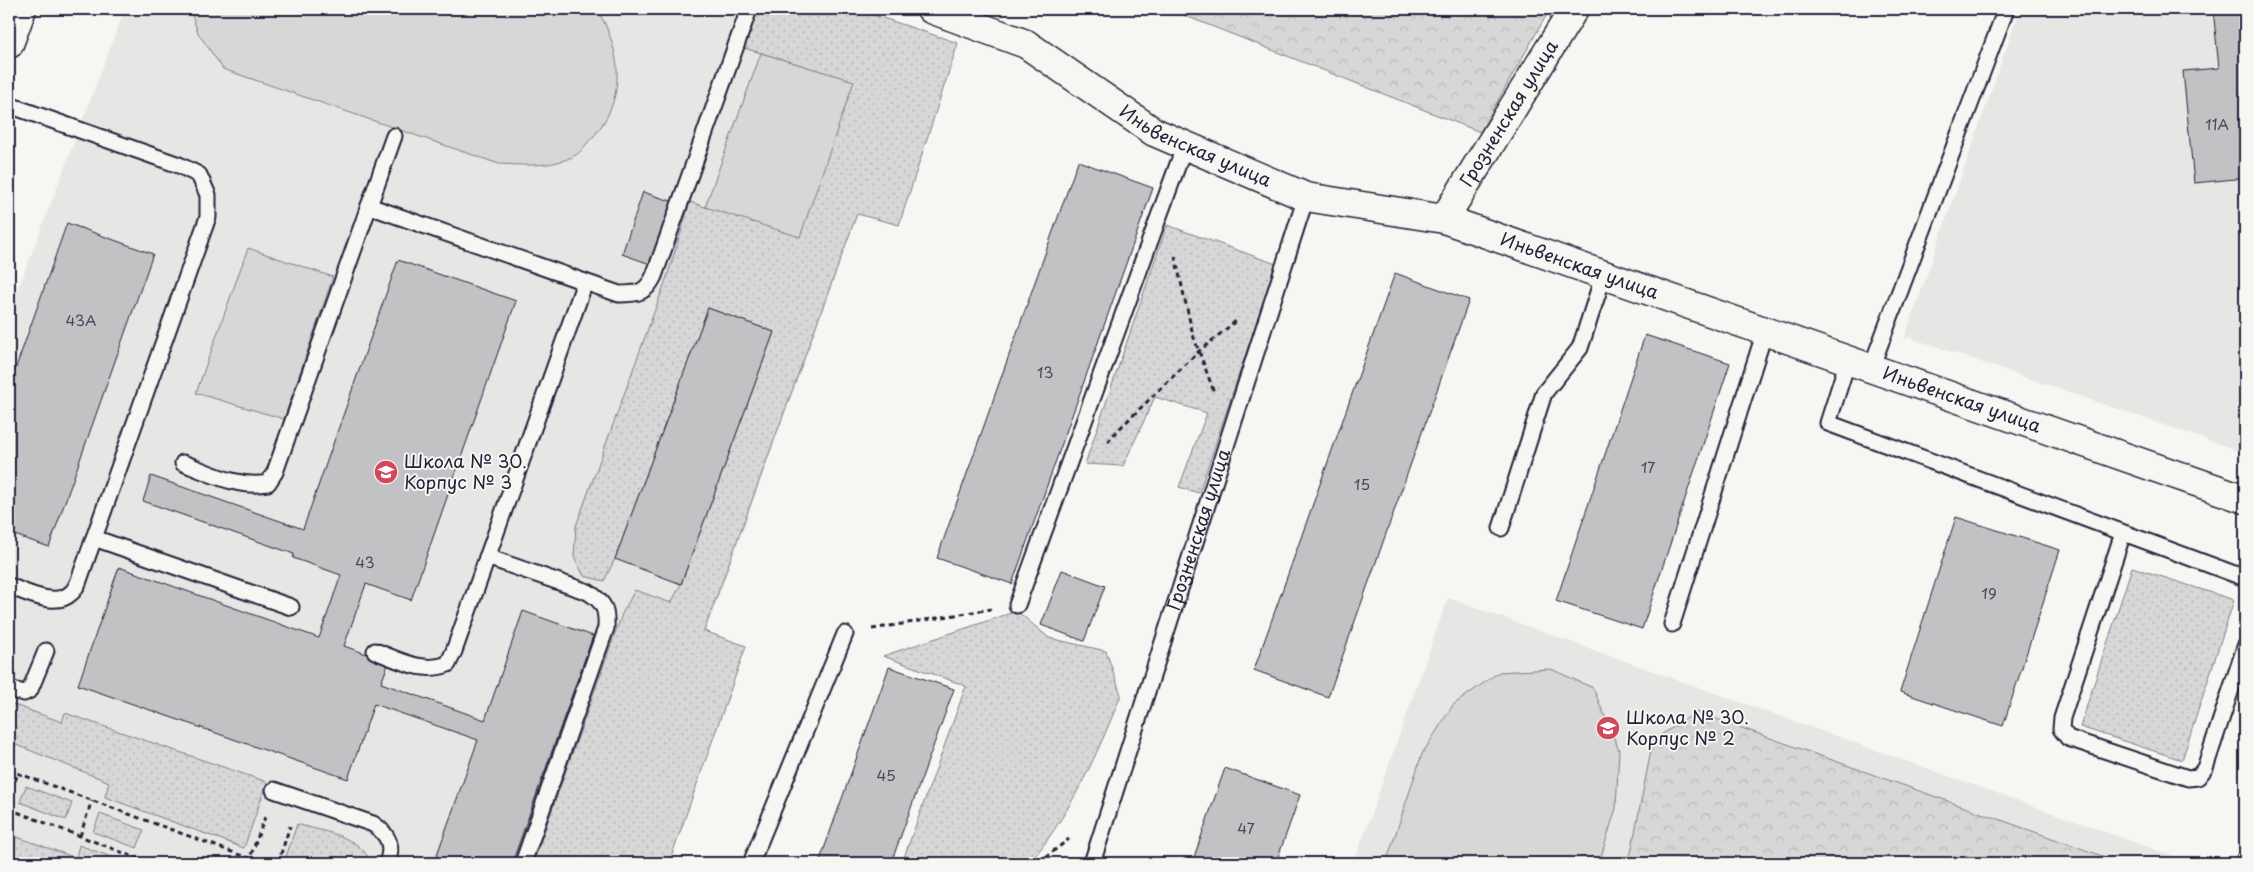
<svg xmlns="http://www.w3.org/2000/svg" width="2254" height="872" font-family="'Playpen Sans',sans-serif">
<style>
.built{fill:#e6e6e4}
.green{fill:url(#green-dots);stroke:#7c7c89}
.forest{fill:url(#forest-crowns);stroke:#7c7c89}
.pitch{fill:#d7d7d7;stroke:#7c7c89}
.building{fill:#c2c2c4;stroke:#22223b}
.lines{fill:none;stroke-linecap:round;stroke-linejoin:round}
.lane-casing{stroke:#22223b;stroke-width:19}
.street-casing{stroke:#22223b;stroke-width:31}
.secondary-casing{stroke:#22223b;stroke-width:31}
.path{stroke:#22223b;stroke-width:3;stroke-dasharray:5 4;stroke-linecap:butt}
.lane{stroke:#f6f6f2;stroke-width:15}
.street{stroke:#f6f6f2;stroke-width:28}
.secondary{stroke:#f6f6f2;stroke-width:28}
.labels{text-anchor:middle;stroke-width:4;stroke-linejoin:round;paint-order:stroke}
.number-label{font-size:15px;fill:#4a4a5d}
.street-label{font-size:18px;fill:#22223b;stroke:#f6f6f2}
.poi-label{font-size:18px;fill:#22223b;stroke:#f6f6f2;text-anchor:start}
</style>
<defs>
<pattern id="green-dots" width="8" height="8" patternUnits="userSpaceOnUse" patternTransform="scale(1.25)"><rect width="8" height="8" fill="#d7d7d7"/><path d="M2 2h.1M6 6h.1" fill="none" stroke="#b8b8b9" stroke-width="1.8" stroke-linecap="round"/></pattern>
<pattern id="forest-crowns" width="20" height="18" patternUnits="userSpaceOnUse" patternTransform="scale(1.25)"><rect width="20" height="18" fill="#d7d7d7"/><path d="M2 6a3 3 0 1 1 6 0M12 15a3 3 0 1 1 6 0" fill="none" stroke="#b8b8b9"/></pattern>
</defs>
<rect width="100%" height="100%" fill="#f6f6f2"/>
<filter id="ink" filterUnits="userSpaceOnUse"><feTurbulence type="fractalNoise" baseFrequency=".02" numOctaves="2"/><feDisplacementMap in="SourceGraphic" scale="10" xChannelSelector="R" yChannelSelector="G"/><feConvolveMatrix kernelMatrix="1 2 1 2 8 2 1 2 1" color-interpolation-filters="sRGB"/></filter>
<g filter="url(#ink)">
<path class="built" d="M125,9H856L958,43L858,213L706,631L746,646L669,863H9V313Z
M2020,9H2245V453L1908,337L1904,340Z
M1448,598L2179,858L2177,863H1354Z"/>
<path class="green" d="M756,9H856L958,43L899,225L857,214L704,631L746,646L669,863H533L622,614L635,590L671,603L681,584L774,332L708,308L615,559L604,581L584,576L574,557L576,526L668,274L690,202L705,207L853,81L741,47Z
M1167,225L1276,264L1199,493L1179,487L1207,413L1155,397L1123,466L1085,464Z
M2132,567L2234,600L2182,760L2080,727Z
M1017,611L1049,638L1106,651L1121,695C1097,755 1073,808 1033,859L1038,863H902L966,686L883,656Z
M9,703L62,722L65,713L267,782L244,848L105,797L109,782L14,744L9,759Z
M26,786L72,803L66,820L20,802Z
M100,814L144,830L137,848L93,832Z
M297,824C323,832 360,835 371,863H284Z
M9,834L76,858L79,845L128,863H9Z"/>
<path class="forest" d="M1168,9H1550L1480,132Z
M1697,712L2108,858L2109,863H1629L1653,740Z"/>
<path class="pitch" d="M190,9H597C622,51 627,98 593,137C587,142 581,153 574,156C551,168 523,165 499,164L223,69L198,33Z
M761,53L854,81L800,237L705,207Z
M248,248L333,277L284,419L196,393Z
M1551,669L1593,688L1619,750L1616,808L1599,863H1386L1422,754L1453,705L1499,672Z"/>
<path class="building" d="M2213,9H2245V178L2194,183L2183,71L2219,68Z
M1078,161L1153,188L1012,584L937,558Z
M643,192L674,202L653,265L622,254Z
M67,223L153,254L49,547L9,533V387Z
M398,260L516,301L411,600L366,584L344,646L389,662L381,683L485,720L523,611L593,636L512,863H434L478,740L374,704L348,779L78,685L119,567L319,638L341,575L293,558L294,554L143,501L151,476L303,529Z
M1395,273L1469,300L1328,697L1254,670Z
M708,308L774,332L681,584L615,559Z
M1645,335L1730,363L1642,629L1556,601Z
M1956,517L2060,550L2003,726L1900,692Z
M1062,570L1105,586L1084,641L1041,625Z
M889,667L954,689L891,863H819Z
M1225,768L1300,795L1276,863H1192Z
M2237,854L2245,857V863H2233Z"/>
<g class="lines">
<g class="lane-casing">
<g id="lane">
<path d="M9,105L179,165L199,175L208,195V217L78,583C76,586 74,591 71,593C56,608 25,592 9,586"/>
<path d="M394,136L369,206L619,294C638,294 646,293 654,276L749,9"/>
<path d="M1848,360L1828,423L2245,578"/>
<path d="M1871,368L2006,9"/>
<path d="M183,463C210,473 239,489 268,483L275,472L369,206"/>
<path d="M1501,528L1544,393L1580,348L1604,274"/>
<path d="M2123,533L2062,718L2061,729L2068,738L2188,778L2198,777L2205,768L2245,647"/>
<path d="M94,538L291,607"/>
<path d="M487,557L588,592C604,602 607,609 606,628L523,863"/>
<path d="M1017,605L1185,145"/>
<path d="M1672,624L1765,331"/>
<path d="M375,651C399,660 423,674 448,664L454,651L585,282"/>
<path d="M9,689L24,693L30,690L46,651"/>
<path d="M274,790L373,824C388,834 394,845 387,863"/>
<path d="M751,863L845,634"/>
<path id="s1" d="M1092,863L1306,197"/>
</g>
</g>
<g class="street-casing">
<g id="street">
<path id="s2" d="M931,9L1026,44L1154,132L1306,197L1444,219L2245,499"/>
<path id="s3" d="M1444,219L1574,9"/>
</g>
</g>
<g class="secondary-casing">
<path id="secondary" d="M9,44L22,9"/>
</g>
<path class="path" d="M1175,256L1193,335L1214,392
M1108,442L1115,433L1198,352L1236,321
M872,629L991,609
M9,770L262,863
M9,798L18,773
M9,809L150,863
M80,836L92,800
M248,863L265,817
M278,863L290,826
M1038,863L1069,839"/>
<use href="#lane" class="lane"/>
<use href="#street" class="street"/>
<use href="#secondary" class="secondary"/>
</g>
</g>
<defs>
<g id="school-disc" transform="scale(1.25)"><circle r="9.5" fill="#d1495b" stroke="#f6f6f2"/><path d="M0-5L7-2L0 1L-7-2ZM-4 1L0 2.5L4 1V4Q0 6-4 4Z" fill="#fff"/></g>
</defs>
<g fill-rule="evenodd">
<use href="#school-disc" x="386" y="472"/>
<use href="#school-disc" x="1608" y="728"/>
</g>
<g class="labels">
<g class="number-label">
<text x="2217" y="130">11А</text>
<text x="81" y="326">43А</text>
<text x="1045" y="378">13</text>
<text x="1648" y="473">17</text>
<text x="1362" y="490">15</text>
<text x="365" y="568">43</text>
<text x="1989" y="599">19</text>
<text x="886" y="781">45</text>
<text x="1246" y="834">47</text>
</g>
<g class="street-label">
<text dy="6" stroke="none"><textPath href="#s3" startOffset="124">Грозненская улица</textPath></text>
<text dy="6" stroke="none"><textPath href="#s2" startOffset="300">Иньвенская улица</textPath></text>
<text dy="6" stroke="none"><textPath href="#s2" startOffset="705">Иньвенская улица</textPath></text>
<text dy="6" stroke="none"><textPath href="#s2" startOffset="1110">Иньвенская улица</textPath></text>
<text dy="6" stroke="none"><textPath href="#s1" startOffset="350">Грозненская улица</textPath></text>
</g>
<g class="poi-label">
<text x="404" y="468">Школа № 30.<tspan x="404" dy="21">Корпус № 3</tspan></text>
<text x="1626" y="724">Школа № 30.<tspan x="1626" dy="21">Корпус № 2</tspan></text>
</g>
</g>
<rect width="2254" height="872" fill="none" stroke="#f6f6f2" stroke-width="30"/>
<rect x="15" y="15" width="2224" height="842" fill="none" stroke="#22223b" stroke-width="2" filter="url(#ink)"/>
</svg>
